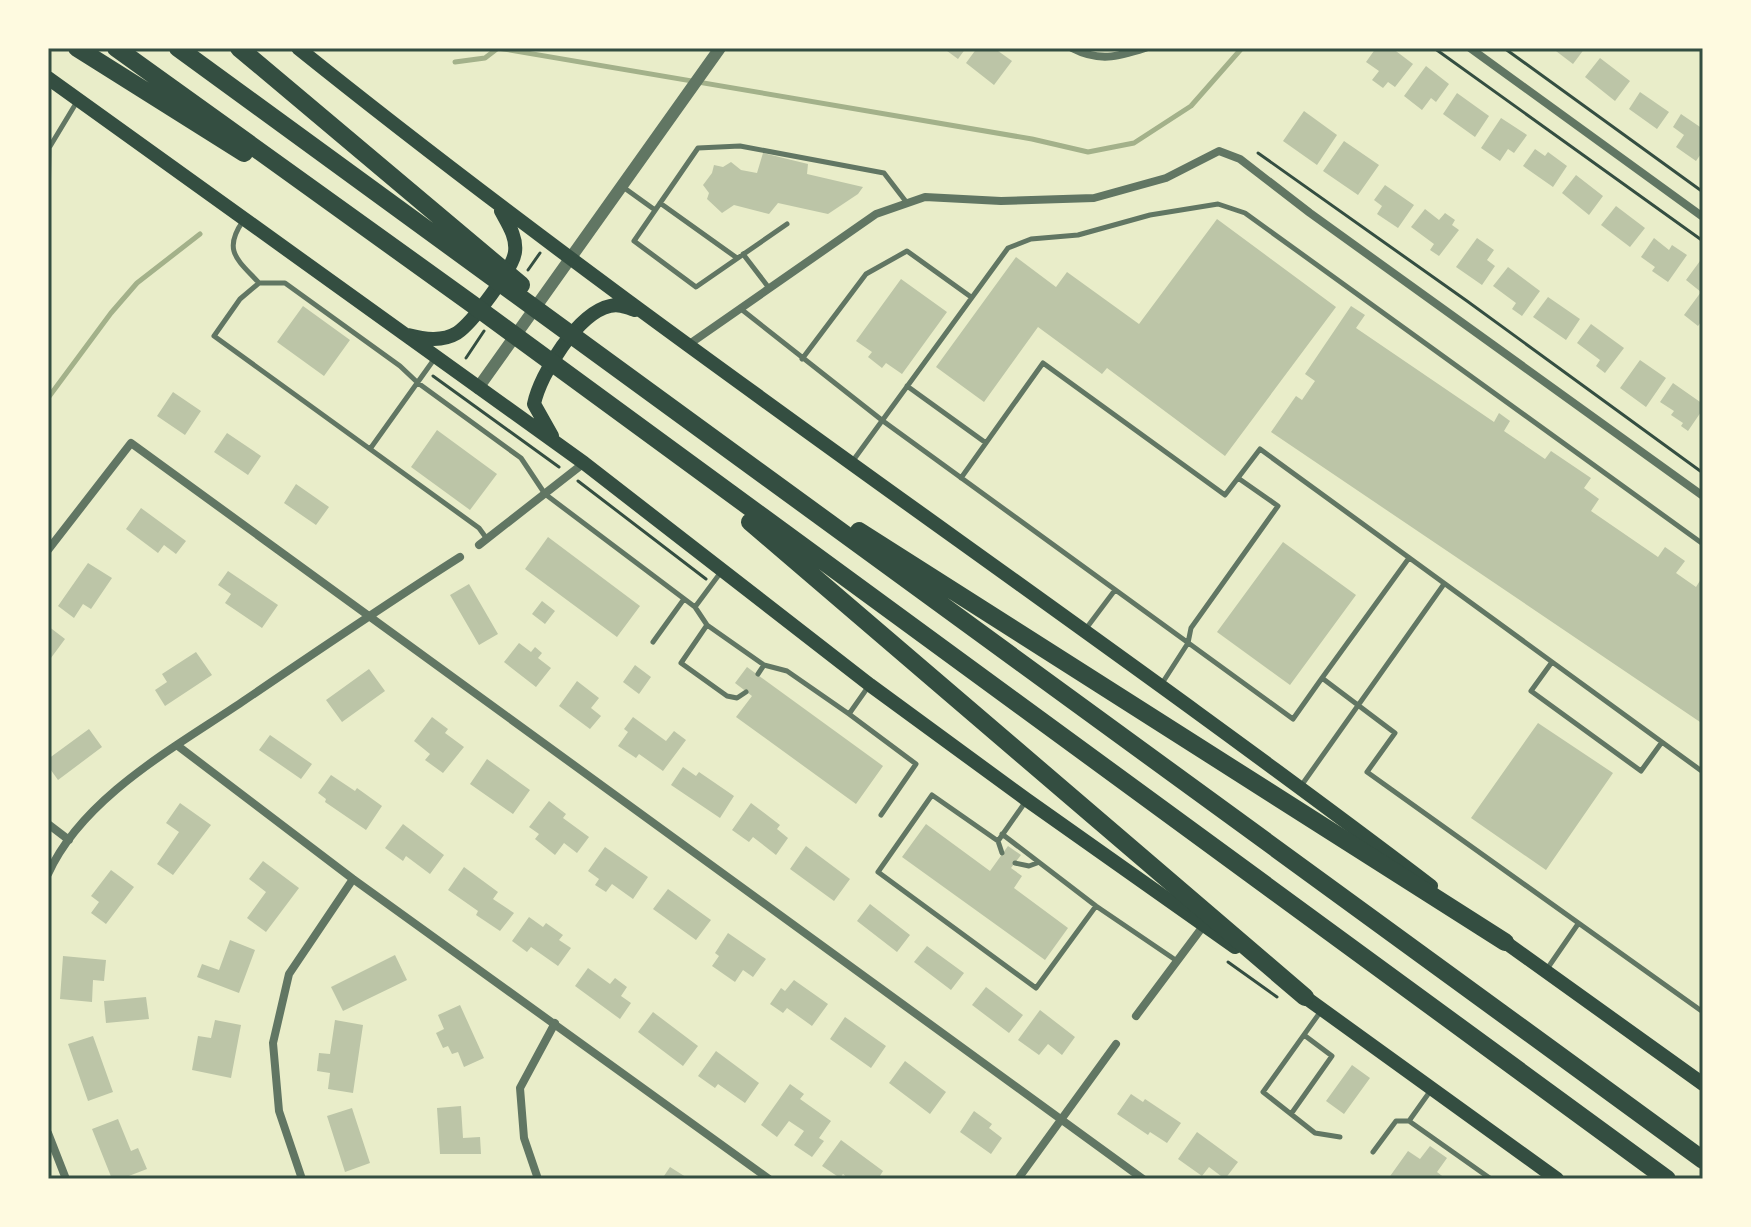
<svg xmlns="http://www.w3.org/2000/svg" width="1751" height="1227" font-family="'Roboto Condensed',sans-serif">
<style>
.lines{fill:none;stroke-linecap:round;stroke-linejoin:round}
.stream{stroke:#a3b18a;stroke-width:5}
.building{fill:#bcc5a7}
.path{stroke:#344e41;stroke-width:3}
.service{stroke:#617663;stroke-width:5}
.minor{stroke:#617663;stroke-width:8}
.tertiary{stroke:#617663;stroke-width:12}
.secondary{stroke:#344e41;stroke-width:14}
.motorway{stroke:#344e41;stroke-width:18}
.neatline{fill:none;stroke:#344e41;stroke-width:3}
</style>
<rect width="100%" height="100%" fill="#e9edc9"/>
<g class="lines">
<path class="stream" d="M455,62L485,58L498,48L1032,139L1088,152L1134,143L1191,106L1242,48
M48,398L111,313L137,283L200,234"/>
</g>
<path class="building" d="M943,48H966L958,59Z
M977,48H985L989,51L994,48L1012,61L994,85L966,63Z
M1376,48H1392L1413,64L1395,87L1388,82L1383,88L1372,80L1379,71L1366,62Z
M1552,48H1585L1573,64Z
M1600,58L1630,81L1615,101L1585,77Z
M1426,66L1449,84L1436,102L1431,98L1422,110L1404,96Z
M1640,92L1669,112L1657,129L1629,109Z
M1457,93L1489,116L1475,137L1443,114Z
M1304,111L1337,135L1317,165L1283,141Z
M1681,114L1703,129V151L1696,161L1676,147L1684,135L1673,127Z
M1501,118L1527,135L1514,153L1508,149L1500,161L1481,148Z
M1344,141L1379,165L1358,195L1323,171Z
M1535,149L1545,156L1548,152L1567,166L1553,187L1523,166Z
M763,153L808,164L807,174L863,187L858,194L828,214L778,203L769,214L734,205L722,213L707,199L709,193L703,185L712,173L714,165L723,167L731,162L741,170L757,173Z
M1576,175L1603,196L1589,215L1562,193Z
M1385,185L1414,205L1398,228L1377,214L1382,206L1374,200Z
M1616,206L1645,228L1630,247L1601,225Z
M1425,209L1439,220L1445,213L1455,220L1452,225L1459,230L1439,256L1430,250L1434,244L1411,227Z
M1217,219L1336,307L1225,456L1107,368L1102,374L1038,327L984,402L936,367L1016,257L1056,287L1067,272L1139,324Z
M1477,238L1494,250L1487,260L1495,266L1482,285L1456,267Z
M1654,238L1669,250L1672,245L1687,255L1668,282L1652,271L1655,267L1641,257Z
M1700,261L1703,264V319L1698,326L1684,315L1701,292L1686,280Z
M1508,267L1540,291L1522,316L1512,309L1516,303L1493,286Z
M901,279L947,312L902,374L886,363L882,368L868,357L872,352L856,341Z
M1548,297L1580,319L1566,340L1533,317Z
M303,306L350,340L324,376L277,342Z
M1351,306L1365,315L1356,328L1494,422L1499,413L1510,421L1504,431L1545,459L1551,451L1591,478L1584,488L1599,499L1591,511L1658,557L1665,547L1685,561L1676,573L1696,587L1703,576V724L1271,432L1296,396L1302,400L1315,381L1305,374Z
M1591,324L1624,348L1605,373L1596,366L1600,360L1577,343Z
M1640,360L1666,378L1646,407L1620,388Z
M1673,383L1703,404V409L1688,431L1681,426L1683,423L1671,415L1674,411L1660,402Z
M173,392L201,411L185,435L157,416Z
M437,430L497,474L470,510L411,467Z
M227,433L261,456L248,475L214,452Z
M296,484L329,507L316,525L284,503Z
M141,508L186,541L176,554L164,545L158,553L126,529Z
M548,537L640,606L617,637L525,569Z
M1283,542L1356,595L1290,685L1217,632Z
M88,563L112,578L91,609L83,604L74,618L58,606Z
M228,571L278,605L262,628L225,603L231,594L218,585Z
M469,584L498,634L479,645L450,595Z
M542,601L555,611L545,624L532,614Z
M48,626L65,639L48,662Z
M519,643L531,652L535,647L542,653L538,658L551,668L536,687L504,662Z
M196,652L212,675L165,706L155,690L167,682L162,674Z
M635,665L651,677L639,694L623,682Z
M747,667L883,766L856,804L736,717L752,696L735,683Z
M369,669L385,691L342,722L326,700Z
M577,681L599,698L591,708L601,716L590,729L559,706Z
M432,717L448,729L445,733L464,747L443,773L425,760L430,754L414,741Z
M633,717L666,741L674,731L686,740L663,771L639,754L636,758L618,746L628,732L624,729Z
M1538,723L1613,773L1546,870L1471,818Z
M89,729L102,747L58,780L48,766V759Z
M270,735L312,764L301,779L259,750Z
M487,759L530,790L513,814L470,784Z
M683,767L696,776L699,772L734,796L720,818L671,785Z
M331,775L355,791L357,788L382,806L366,830L325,802L326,799L318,793Z
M549,801L566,814L563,818L589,837L577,853L564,843L555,855L535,839L539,834L529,827Z
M180,803L211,825L173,875L157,864L179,832L166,823Z
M751,803L780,825L777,829L788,838L776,855L753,837L749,842L732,830Z
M403,824L444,855L430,874L406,856L403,861L385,848Z
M926,824L990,871L1008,846L1021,855L1011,868L1022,876L1014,888L1068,928L1045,960L902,857Z
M806,846L850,879L834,901L790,869Z
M605,847L648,877L633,899L612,884L606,892L595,885L599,879L588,871Z
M263,861L299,888L266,932L247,918L266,892L249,879Z
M464,867L498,892L493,899L514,913L500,931L476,915L478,911L448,890Z
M111,870L134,887L106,924L91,913L99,902L91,896Z
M668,889L711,920L696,940L653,909Z
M870,904L910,935L897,952L857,921Z
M529,917L543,927L546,923L563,935L559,940L571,948L558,966L531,947L527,952L512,941Z
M728,933L766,959L753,977L743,970L735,982L712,966L719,956L715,953Z
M230,940L255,950L239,993L197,977L202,964L219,970Z
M927,946L964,973L951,990L914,962Z
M395,955L407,980L343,1011L331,987Z
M63,956L106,960L104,981L93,980L92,1002L60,999Z
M588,968L610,984L615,978L627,987L621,996L631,1003L620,1019L575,986Z
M794,980L828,1004L812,1026L787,1008L783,1013L770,1004L781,988L785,991Z
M986,987L1023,1015L1009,1033L972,1005Z
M146,997L149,1019L106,1023L104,1001Z
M460,1005L484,1058L464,1067L458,1052L452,1054L448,1046L443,1048L436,1033L444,1029L438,1015Z
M1040,1010L1075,1037L1062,1055L1048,1044L1039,1055L1018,1040Z
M653,1012L698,1046L683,1066L638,1032Z
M845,1017L886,1046L871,1068L830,1039Z
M215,1020L241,1025L231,1078L192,1070L198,1036L211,1038Z
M335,1020L363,1025L353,1093L328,1089L330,1073L317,1071L319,1053L330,1054Z
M93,1036L113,1092L88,1101L68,1044Z
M716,1051L759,1083L745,1103L718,1084L715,1088L698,1076Z
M905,1061L946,1092L930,1114L889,1083Z
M1352,1065L1370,1078L1344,1114L1326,1101Z
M790,1084L804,1094L800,1099L831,1121L819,1138L824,1141L812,1157L794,1145L804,1131L789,1121L777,1137L761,1125Z
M1131,1094L1143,1102L1145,1099L1181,1123L1167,1143L1150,1132L1148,1135L1117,1114Z
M461,1106L463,1138L480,1137L481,1154H440L437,1108Z
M352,1108L370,1163L345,1172L327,1116Z
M974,1111L992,1124L989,1128L1002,1138L991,1154L960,1132Z
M118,1119L131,1151L138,1148L147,1169L121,1179H112L92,1129Z
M1197,1132L1238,1162L1225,1179L1209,1167L1202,1176L1178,1159Z
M841,1140L883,1171L878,1179H849L843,1174L840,1178L822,1166Z
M1430,1146L1447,1158L1437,1172L1446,1179H1388L1408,1151L1420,1159Z
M670,1167L689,1179H662Z"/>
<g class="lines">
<path class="path" d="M1434,48L1703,241
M1504,48L1703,192
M1258,153L1467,301L1703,473
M528,270L540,253
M466,358L484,331
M433,376L559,467
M578,481L706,579
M1228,962L1277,997"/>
<path class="service" d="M623,187L655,210
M660,203L737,258
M48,211L49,148L78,100
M243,221C222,251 238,260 259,283
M787,224L696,287L634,241L698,148L740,146L884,173L907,203
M743,254L769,288
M741,309L883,421L1293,719L1322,678L1395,733L1367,772L1703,1012
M802,359L866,274L907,251L971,297
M907,386L986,443
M370,449L435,358
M852,462L1008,248L1031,239L1078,235L1150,215L1218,204L1245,213L1703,544
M961,478L1043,363L1225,495L1260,449L1703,772
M487,539L479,528L214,336L240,299L259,283H285L400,366L418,383L521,458L545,494L695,607L721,572
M695,607L707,625L681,663L727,696L737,698L746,692
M707,625L764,665
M1085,630L1115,590
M653,642L684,599
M1552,662L1531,691L1641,771L1662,742
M758,674L764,665L787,671L849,714L868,687
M1322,678L1409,558
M1161,685L1188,643L1191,628L1278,506L1238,478
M849,714L916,764L881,815
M1301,786L1444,584
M1026,801L998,841L932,795L878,872L1036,988L1096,906
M1002,834L1096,906L1177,961
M998,841L1002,853
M1015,863L1029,866L1037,863
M1547,969L1578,924
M1321,1011L1263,1092L1315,1133L1340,1137
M1431,1090L1409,1121L1491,1179
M1291,1114L1332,1056L1304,1035
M1373,1152L1396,1121H1409"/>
<path class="minor" d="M1072,48C1099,62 1117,57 1145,48
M1470,48L1703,217
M688,345L876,214L925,197L1001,201L1094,198L1166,178L1219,151L1240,159L1310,213L1703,496
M479,545L584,463
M48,550L131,443L1143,1179
M178,746L353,879L769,1179
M48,824L69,840
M48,874C83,797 174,748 242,702C314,653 386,604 460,557
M1136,1016L1204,925
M48,1133L66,1179
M302,1179L279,1111L273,1043L289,974L353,879
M538,1179L524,1138L520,1088L555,1023
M1018,1179L1116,1044"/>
<path class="tertiary" d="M478,388L720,48"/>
<path class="secondary" d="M298,48C664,342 1057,602 1431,886
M48,78L584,463L870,685L1027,800L1235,947
M408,335C424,339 442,342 457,333C472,323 513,269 515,252C517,237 508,224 501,211
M552,436L534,404C540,374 578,313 610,306C619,304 626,307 635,310
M1498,937L1703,1084
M1298,992L1557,1179"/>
<path class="motorway" d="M77,48L244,153
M116,48L472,304L1667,1179
M178,48L1703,1160
M239,48L521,285
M750,522L1305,997
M859,531L1505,942"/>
</g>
<rect width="1751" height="1227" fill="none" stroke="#fefae0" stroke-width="100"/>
<rect x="50" y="50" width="1651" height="1127" class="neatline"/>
</svg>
